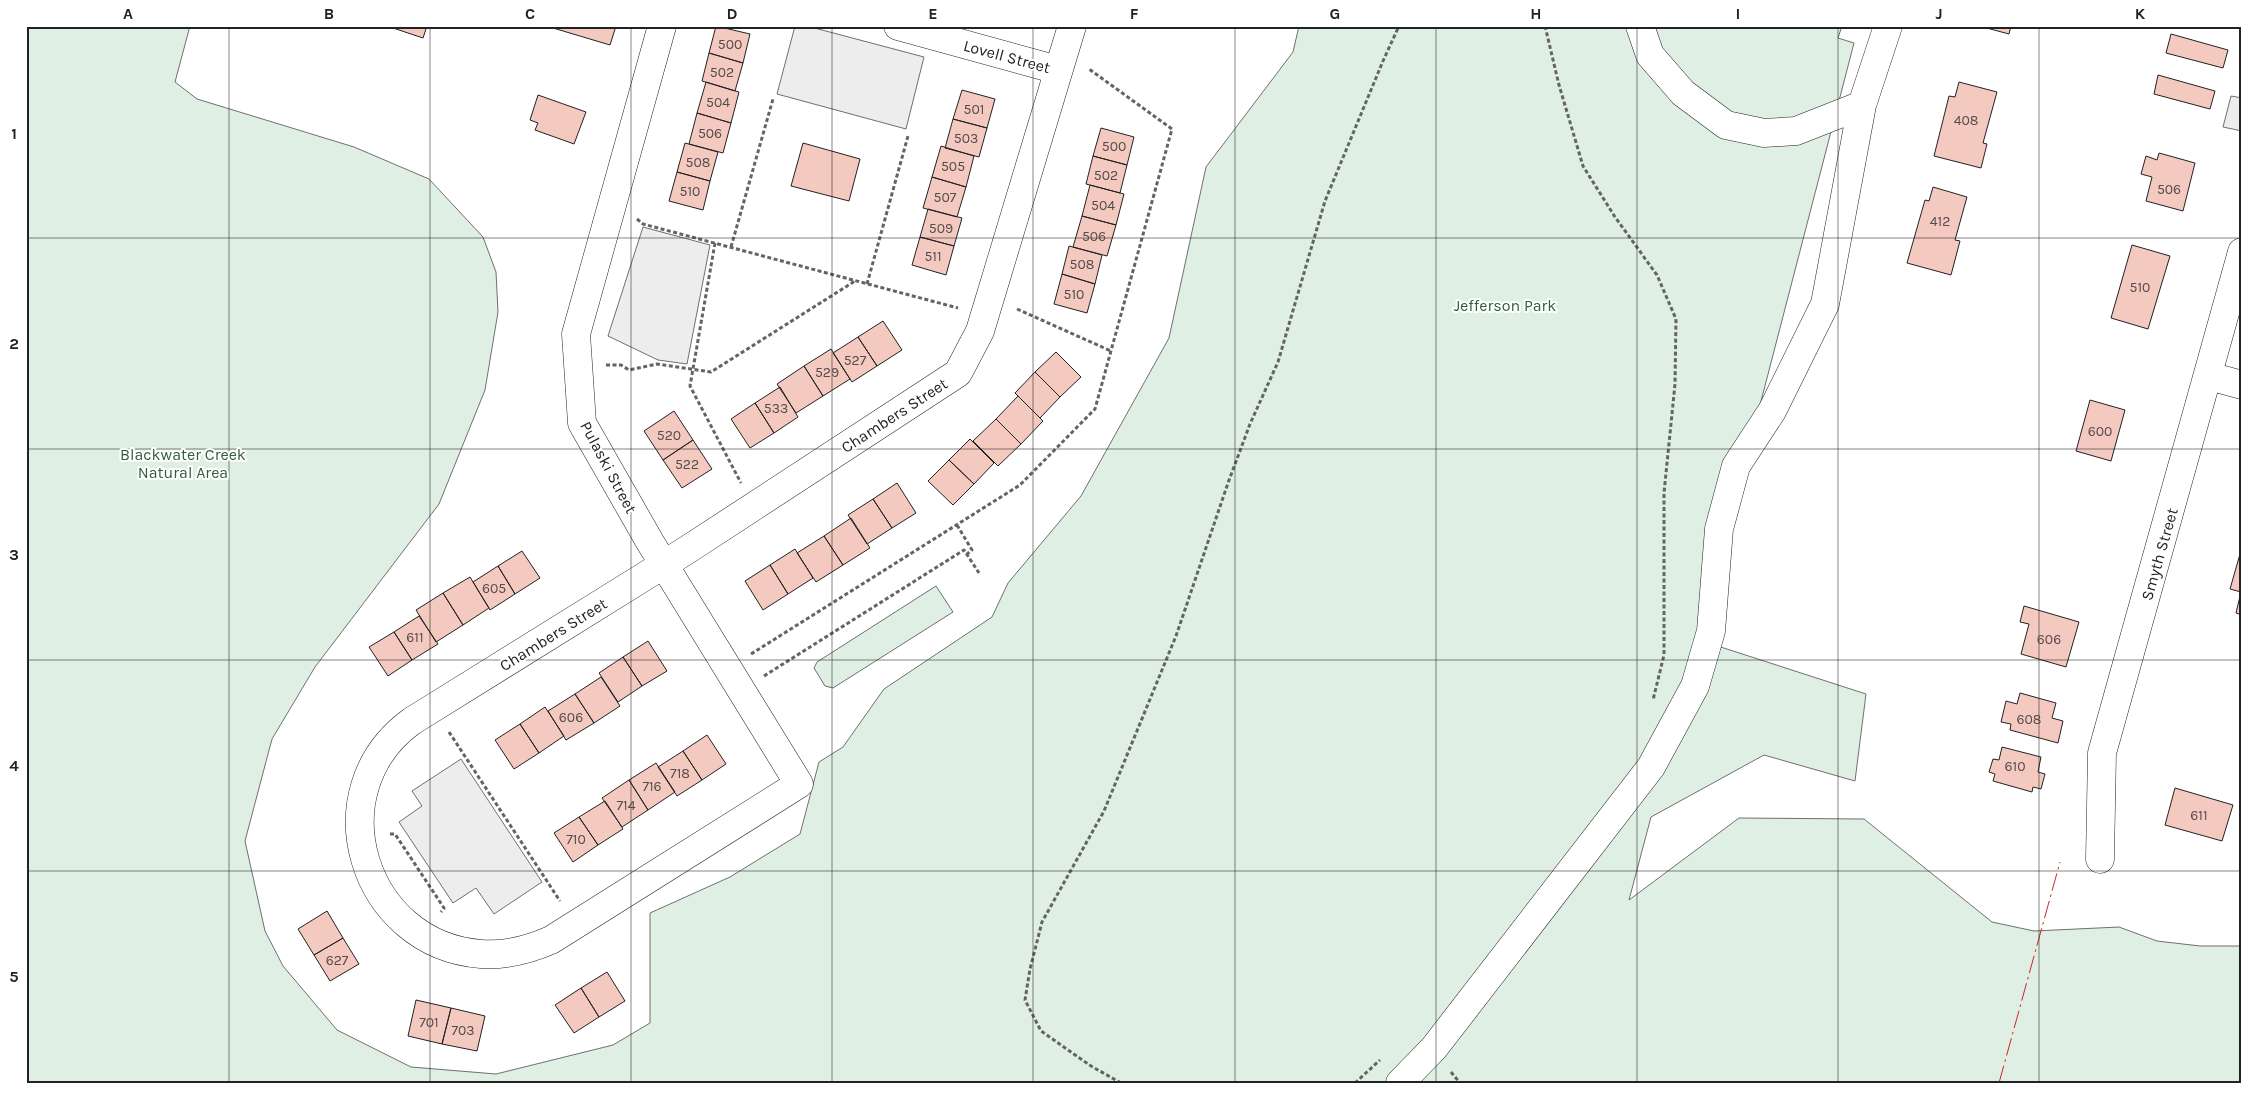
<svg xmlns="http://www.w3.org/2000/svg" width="2268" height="1109" font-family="Karla,sans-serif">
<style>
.green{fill:#e0efe3;stroke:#6f6f6f}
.parking{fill:#ededed;stroke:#6f6f6f}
.building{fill:#f3c9c0;stroke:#222}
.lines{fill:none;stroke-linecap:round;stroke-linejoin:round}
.minor-casing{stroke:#222;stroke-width:29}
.path{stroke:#646464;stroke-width:3;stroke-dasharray:4 2.5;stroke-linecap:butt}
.minor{stroke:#fff;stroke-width:28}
.power{stroke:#c62828;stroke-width:1;stroke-dasharray:18 4 2.5 4;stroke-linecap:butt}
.grid{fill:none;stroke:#222;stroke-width:1;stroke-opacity:0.55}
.labels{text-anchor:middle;stroke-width:4;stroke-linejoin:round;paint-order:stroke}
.number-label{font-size:14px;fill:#564c4a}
.street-label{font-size:16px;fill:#222;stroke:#fff}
.park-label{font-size:16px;fill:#2f5e38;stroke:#fff}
.neatline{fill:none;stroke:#222;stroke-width:2}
.grid-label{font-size:16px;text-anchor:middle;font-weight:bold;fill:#222}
</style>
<rect width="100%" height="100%" fill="#fff"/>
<path class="green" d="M26,26H190L175,82L197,99L354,147L429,179L483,237L496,272L498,312L485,390L439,504L315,667L272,739L245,841L265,931L283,966L337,1030L411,1067L496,1074L613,1045L650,1023V913L730,877L800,834L819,762L843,747L884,689L992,617L1008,583L1081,496L1169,338L1206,167L1293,52L1299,26H1842L1838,38L1854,43L1699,640L1866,694L1855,781L1764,755L1651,817L1629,900L1739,818L1864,819L1992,922L2034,931L2119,927L2157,941L2200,946H2242V1083H26Z
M936,586L953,612L833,688L825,686L814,668L817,662Z"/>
<path class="parking" d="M795,26H807L924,57L906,129L777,94Z
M2231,96L2242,98V131L2223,127Z
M643,227L710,245L687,364L658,360L608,336Z
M461,759L542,882L494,914L476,888L453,903L399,822L422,806L412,791Z"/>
<path class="building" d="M387,26H427L423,38Z
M553,26H616L610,45L553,28Z
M716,26L750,34L743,63L709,53Z
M1979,26H2011L2009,34Z
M2171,34L2228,50L2223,68L2166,53Z
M709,53L743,63L735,91L702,81Z
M2158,75L2215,91L2210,109L2154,94Z
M706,82L739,92L731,123L697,113Z
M1959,82L1997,92L1983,143L1987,144L1981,168L1934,156L1949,96L1955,97Z
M962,90L995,99L987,128L953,119Z
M538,95L586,112L574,144L535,130L538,123L530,120Z
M697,113L731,123L723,153L689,144Z
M953,119L987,128L979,157L945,148Z
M1101,128L1134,137L1127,165L1093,156Z
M685,143L718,152L710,181L677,172Z
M803,143L860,159L849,201L791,186Z
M941,146L974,156L966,187L932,177Z
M2159,153L2195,163L2183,211L2146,201L2152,177L2141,174L2146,156L2157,160Z
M1093,156L1127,165L1120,193L1086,184Z
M677,172L710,181L703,210L669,201Z
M932,177L966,187L957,217L923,208Z
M1090,185L1124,194L1116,225L1082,216Z
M1933,187L1967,197L1955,240L1960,241L1951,275L1907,263L1925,200L1929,201Z
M928,209L962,218L954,246L920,237Z
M1082,216L1116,225L1107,256L1073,247Z
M920,237L954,246L946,275L912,265Z
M2132,245L2170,256L2148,329L2111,318Z
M1069,246L1102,255L1095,284L1062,274Z
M1062,274L1095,284L1087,313L1054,304Z
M883,321L902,350L877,366L858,337Z
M858,337L877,366L852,382L833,353Z
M831,349L850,379L823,396L804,366Z
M1056,352L1081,377L1060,397L1035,372Z
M804,366L823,396L796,413L777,384Z
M1035,372L1060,397L1040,418L1015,393Z
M780,387L798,417L774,433L755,403Z
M1018,396L1043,421L1021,444L996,419Z
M2090,400L2125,410L2111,461L2076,451Z
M755,403L774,433L750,448L731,419Z
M674,411L693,440L663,460L644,431Z
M996,419L1021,444L998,466L973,441Z
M970,439L994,463L974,484L949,460Z
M693,440L712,469L682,488L663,460Z
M949,460L974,484L953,505L928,481Z
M897,483L916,513L892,528L873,499Z
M873,499L892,528L867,544L848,515Z
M851,518L870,548L843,565L824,536Z
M824,536L843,565L816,582L797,553Z
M2242,547V615L2236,613L2241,592L2230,589Z
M795,549L813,578L788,594L770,565Z
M522,551L540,578L515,594L498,566Z
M770,565L788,594L763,610L745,581Z
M498,566L515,594L490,610L473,582Z
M470,577L489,608L463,625L443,593Z
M443,593L463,625L436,642L416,610Z
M2024,606L2079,622L2066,667L2021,654L2029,624L2020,622Z
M419,616L438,644L412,660L394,632Z
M394,632L412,660L388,676L369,647Z
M648,641L667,671L642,686L623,657Z
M623,657L642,686L618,702L599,673Z
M601,677L620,706L594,723L575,694Z
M2020,693L2056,703L2052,718L2063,721L2058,743L2010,730L2011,724L2001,722L2006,701L2017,704Z
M575,694L594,723L566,740L548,711Z
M545,707L564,736L539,753L520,724Z
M520,724L539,753L514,769L495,740Z
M707,735L726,764L702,780L683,751Z
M2002,747L2041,757L2038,772L2045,774L2041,789L2033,787L2032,792L1993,781L1995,774L1989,772L1993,759L1999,760Z
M683,751L702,780L677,796L658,767Z
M656,763L675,792L648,810L629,780Z
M629,780L648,810L622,827L602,798Z
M2175,788L2233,805L2222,841L2165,825Z
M605,801L623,829L598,845L579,817Z
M579,817L598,845L573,862L554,833Z
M327,911L343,938L314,955L298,929Z
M343,938L359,964L330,981L314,955Z
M607,972L625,1001L599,1017L581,988Z
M581,988L599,1017L574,1033L555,1005Z
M416,1000L451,1008L442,1044L408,1036Z
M451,1008L485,1016L477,1051L442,1044Z"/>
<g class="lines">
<g class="minor-casing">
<path id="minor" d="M662,26L576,334L582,423L650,542L799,784L551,940C528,950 505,956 481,954C362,945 315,791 412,721L642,578L687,550L958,373L980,331L1072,26
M898,26L1058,70
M1640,26L1650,55L1683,93L1726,125L1764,133L1796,131L1862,105
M2209,376L2242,385
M2100,859L2102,753L2242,252
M1400,1083L1434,1048L1651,767L1695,686L1711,631L1719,529L1736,466L1772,411L1825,304L1862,105L1888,26"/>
</g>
<path class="path" d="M1545,26L1559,85L1583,166L1615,217L1657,275L1676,319L1675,384L1664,493V655L1653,700
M637,219L643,224L958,308
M715,243L690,386L741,483
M731,247L773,99
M867,284L908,136
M1017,309L1111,351
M606,365H621L629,370L657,364L711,372L855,281
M957,525L972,550L967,554
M751,654L1020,485L1095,409L1172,129L1089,69
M764,676L964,550L979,573
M449,732L560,901
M390,834H395L444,908L441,912
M1451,1072L1460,1083
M1121,1083L1091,1066L1041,1031L1025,1000L1030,969L1042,922L1104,811L1176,636L1228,483L1250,424L1278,362L1325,201L1383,61L1399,26
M1355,1083L1380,1060"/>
<use href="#minor" class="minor"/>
<path class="power" d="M1999,1083L2060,862"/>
</g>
<path class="grid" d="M229,26V1083M430,26V1083M631,26V1083M832,26V1083M1033,26V1083M1235,26V1083M1436,26V1083M1637,26V1083M1838,26V1083M2039,26V1083M26,238H2242M26,449H2242M26,660H2242M26,871H2242"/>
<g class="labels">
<g class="number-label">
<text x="730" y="49">500</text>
<text x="722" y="77">502</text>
<text x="718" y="107">504</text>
<text x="974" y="114">501</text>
<text x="1966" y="125">408</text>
<text x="710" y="138">506</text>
<text x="966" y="143">503</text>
<text x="1114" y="151">500</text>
<text x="698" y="167">508</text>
<text x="953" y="171">505</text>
<text x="1106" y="180">502</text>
<text x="2169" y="194">506</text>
<text x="690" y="196">510</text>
<text x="945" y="202">507</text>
<text x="1103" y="210">504</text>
<text x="1940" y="226">412</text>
<text x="941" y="233">509</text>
<text x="1094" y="241">506</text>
<text x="933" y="261">511</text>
<text x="1082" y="269">508</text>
<text x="2140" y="292">510</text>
<text x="1074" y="299">510</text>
<text x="855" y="365">527</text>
<text x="827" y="377">529</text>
<text x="776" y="413">533</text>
<text x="2100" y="436">600</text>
<text x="669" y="440">520</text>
<text x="687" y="469">522</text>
<text x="494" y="593">605</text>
<text x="415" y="642">611</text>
<text x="2049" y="644">606</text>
<text x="571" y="722">606</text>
<text x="2029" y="724">608</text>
<text x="2015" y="771">610</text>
<text x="680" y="778">718</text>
<text x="652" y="791">716</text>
<text x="626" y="810">714</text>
<text x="2199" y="820">611</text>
<text x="576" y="844">710</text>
<text x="337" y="965">627</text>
<text x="429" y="1027">701</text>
<text x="463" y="1035">703</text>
</g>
<g class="street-label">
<text transform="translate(1007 56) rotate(15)" y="6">Lovell Street</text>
<text transform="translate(894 415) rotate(-33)" y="6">Chambers Street</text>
<text transform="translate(609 467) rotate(62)" y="6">Pulaski Street</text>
<text transform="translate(2159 554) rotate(-74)" y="6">Smyth Street</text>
<text transform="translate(553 634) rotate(-32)" y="6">Chambers Street</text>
</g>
<g class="park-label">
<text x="1505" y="311">Jefferson Park</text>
<text x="183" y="460">Blackwater Creek<tspan x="183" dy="18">Natural Area</tspan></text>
</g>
</g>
<rect width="2268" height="1109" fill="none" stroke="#ffffff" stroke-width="55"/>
<rect x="28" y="28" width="2212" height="1054" class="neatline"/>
<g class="grid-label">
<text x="128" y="19">A</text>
<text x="329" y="19">B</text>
<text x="530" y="19">C</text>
<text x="732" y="19">D</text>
<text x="933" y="19">E</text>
<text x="1134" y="19">F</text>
<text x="1335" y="19">G</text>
<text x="1536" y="19">H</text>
<text x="1738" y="19">I</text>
<text x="1939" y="19">J</text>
<text x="2140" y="19">K</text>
<text x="14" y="139">1</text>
<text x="14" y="349">2</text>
<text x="14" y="560">3</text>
<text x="14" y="771">4</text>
<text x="14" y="982">5</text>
</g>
</svg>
